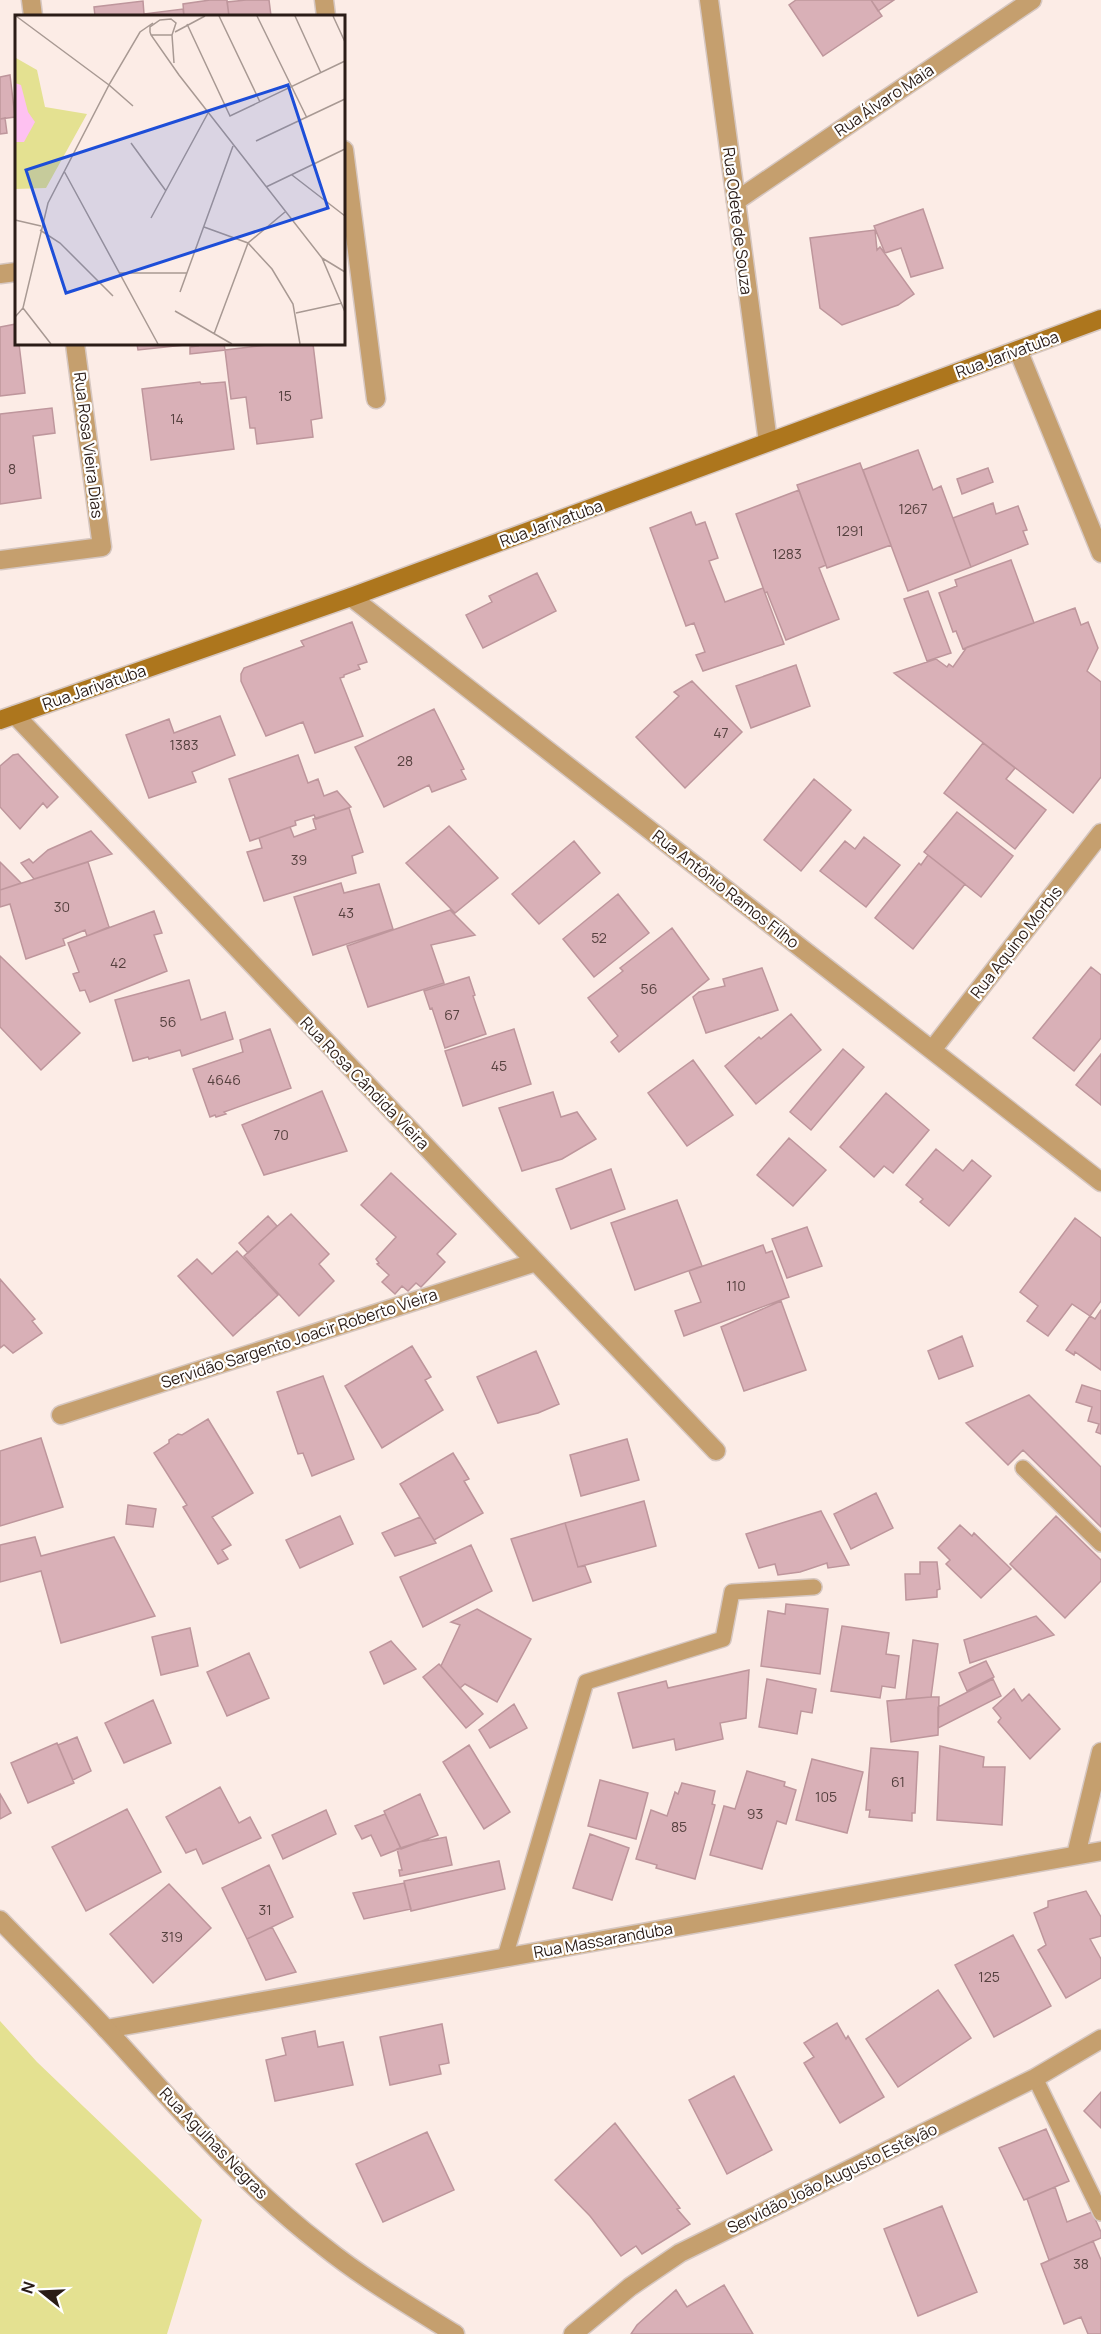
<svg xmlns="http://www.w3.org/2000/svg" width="1101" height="2334" font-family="Manrope,sans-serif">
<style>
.green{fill:#e4e191}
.building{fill:#d9b0b7;stroke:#be969c;stroke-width:1.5}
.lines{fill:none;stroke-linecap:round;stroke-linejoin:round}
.service-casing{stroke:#d6c7c1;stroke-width:18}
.minor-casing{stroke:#d6c7c1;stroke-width:21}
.tertiary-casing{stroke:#d6c7c1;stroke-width:21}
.secondary-casing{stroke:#d6c7c1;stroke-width:21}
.service{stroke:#c59f6e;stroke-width:15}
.minor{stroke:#c59f6e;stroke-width:18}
.tertiary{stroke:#c59f6e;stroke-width:18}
.secondary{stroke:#ad761d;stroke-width:18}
.labels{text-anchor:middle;stroke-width:4.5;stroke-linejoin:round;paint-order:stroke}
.number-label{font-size:14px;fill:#56413f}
.street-label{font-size:16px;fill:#2a1c17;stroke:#fff}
.inset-road{fill:none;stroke:#a89993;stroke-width:1.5}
.view{fill:#1d4ed8;fill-opacity:0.15;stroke:#1d4ed8;stroke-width:3}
.inset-edge{fill:none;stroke:#2a1c17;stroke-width:3}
</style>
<rect width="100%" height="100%" fill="#fcece6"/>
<path class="green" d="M0,2021L37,2062L202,2220L167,2334H0Z"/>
<path class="building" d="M210,0H227L229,16H184L183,4Z
M246,0H269L271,16H229L227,2Z
M796,0H871L882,16L823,56L789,5Z
M871,0H894L878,11Z
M143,1L144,14L183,9L184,16H95L94,7Z
M10,75L15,117L0,119V77Z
M5,118L7,133L0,134V119Z
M923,209L943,268L911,277L901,248L885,253L874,226Z
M875,230L877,250L880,247L914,294L898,305L842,325L820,308L810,238Z
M16,324V344H19L25,393L0,396V327Z
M137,344H194L138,350Z
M197,344H224L225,350L190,354V347L198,346Z
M276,344H313L322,418L311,420L313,437L257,444L255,428H250L246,397L231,399L225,350Z
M200,382L201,384L225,382L234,449L151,460L142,389Z
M52,408L55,433L33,436L41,498L0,504V414Z
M918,450L933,490L941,486L971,567L908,591L863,470Z
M860,463L891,545L827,568L797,485Z
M988,468L993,482L962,494L957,479Z
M799,490L826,565L819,568L839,619L786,640L767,592L765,593L736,514Z
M993,503L996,514L1018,506L1027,530L1023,531L1028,544L971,567L953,518Z
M691,512L696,525L705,522L718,558L709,561L725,602L763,588L784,644L703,671L696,655L705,652L694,623L686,626L650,528Z
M1011,560L1034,623L963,649L956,631L953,632L939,593L957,586L955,580Z
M537,573L556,611L483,648L466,615L492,602L489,596Z
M928,591L951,653L927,661L904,599Z
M1075,608L1081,625L1088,622L1098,648L1087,671L1101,682V777L1073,813L894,673L936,659L947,667L949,664L953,667L967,647Z
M352,622L367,662L358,665L360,669L344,675V677L340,678L363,736L315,753L303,722L266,736L241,681V674L244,668L304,646L301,641Z
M796,665L810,706L751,728L736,686Z
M692,681L742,732L685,788L636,737L679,696L674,692Z
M434,709L464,769L461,770L466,779L432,792L429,785L384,807L355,747Z
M220,716L235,755L192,772L196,782L149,798L126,735L169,719L174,733Z
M983,743L1015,768L1006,779L1046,810L1015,849L944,793Z
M18,754L58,797L47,808L43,803L20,829L0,807V766L13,755Z
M298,755L308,783L318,779L324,796L337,791L351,807L316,819L314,815L295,821L296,825L250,841L229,779Z
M814,779L851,810L801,871L764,840Z
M349,808L363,852L352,856L356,873L264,901L247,852L262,848L259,838L290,827L294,837L316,829L313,819Z
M957,812L1013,856L981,897L924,852Z
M449,826L498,878L455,913L406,863Z
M91,831L112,854L34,879L21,863L29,859L33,863L48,850Z
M864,837L900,865L866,907L820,871L845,841L855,849Z
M574,841L600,873L539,924L512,894Z
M928,855L965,884L913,949L875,918L919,863L921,865Z
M0,862L21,883L0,890Z
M88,862L109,927L87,936L85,930L63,939L65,945L26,959L10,904L0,907V890Z
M341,883L344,893L379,884L393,929L313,955L294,897Z
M618,894L649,933L594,977L563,939Z
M450,910L475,935L431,945L444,983L368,1007L347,946Z
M154,911L162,933L154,935L167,971L90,1002L85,990L80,991L73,974L79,972L68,943Z
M672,928L709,979L619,1052L611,1042L618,1036L588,998L623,971L620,968Z
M0,956L80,1033L41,1070L0,1027Z
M1091,967L1101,975V1038L1074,1071L1033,1038Z
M762,968L778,1010L706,1033L693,997L699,992L725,986L723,979Z
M469,977L475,995L473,996L486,1034L445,1048L432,1008L430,1009L424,991Z
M189,980L201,1020L225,1012L233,1039L182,1056L180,1050L149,1059L148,1057L133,1061L115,1000Z
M791,1014L821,1050L756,1104L725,1066L759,1037L761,1039Z
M270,1029L291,1088L224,1112L226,1114L216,1117L215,1115L210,1117L193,1069L243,1052L240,1040Z
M514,1029L531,1084L463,1106L445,1051Z
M843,1049L864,1067L811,1130L790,1112Z
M1101,1054V1105L1076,1085Z
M693,1060L733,1115L687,1146L648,1093Z
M322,1091L347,1151L264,1175L242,1125Z
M553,1092L561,1117L577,1112L596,1139L562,1159L522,1171L499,1108Z
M886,1093L929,1130L893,1173L884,1166L874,1177L840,1147Z
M789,1138L826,1170L793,1206L757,1175Z
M936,1149L963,1171L972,1160L991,1176L949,1226L920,1202L923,1199L906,1185Z
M611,1169L625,1209L571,1229L556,1189Z
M391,1173L456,1234L437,1254L445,1262L421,1287L416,1283L408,1291L402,1286L395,1294L382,1282L389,1275L377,1264L379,1263L376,1259L396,1237L361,1205Z
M677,1200L702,1266L635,1290L611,1223Z
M291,1214L329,1254L319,1264L334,1281L299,1316L244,1256Z
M268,1216L277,1226L248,1253L239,1243Z
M1075,1218L1101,1238V1301L1090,1316L1072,1304L1048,1336L1027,1321L1038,1306L1020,1292Z
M807,1227L822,1266L787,1278L772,1239Z
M763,1245L766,1253L772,1251L789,1297L684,1336L675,1311L701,1302L689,1271Z
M237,1251L278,1295L233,1336L178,1276L197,1259L212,1274Z
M0,1279L35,1319L32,1321L42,1333L13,1353L4,1345L0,1348Z
M781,1301L806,1370L744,1391L721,1327Z
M1101,1310V1370L1075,1352L1074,1355L1066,1350L1090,1316L1095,1319Z
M962,1336L973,1366L939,1379L928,1351Z
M412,1346L431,1377L425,1380L443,1410L382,1448L345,1386Z
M536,1351L559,1404L538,1413L498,1423L477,1377Z
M323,1376L354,1459L312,1476L303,1453L298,1454L277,1392Z
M1082,1385L1101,1391V1434L1096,1432L1099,1424L1088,1421L1092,1407L1076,1402Z
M1029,1395L1101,1467V1527L1023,1450L1008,1465L966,1423Z
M208,1419L253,1493L212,1517L231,1545L222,1550L228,1559L218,1564L183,1507L187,1505L154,1453L169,1443V1440L178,1434L182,1435Z
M41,1438L63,1507L0,1526V1451Z
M627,1439L639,1480L581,1496L570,1455Z
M453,1453L469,1479L464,1481L483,1513L434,1540L400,1484Z
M876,1493L893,1528L851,1549L834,1514Z
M644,1501L656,1546L578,1567L565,1523Z
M128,1505L156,1509L153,1527L126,1524Z
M821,1511L849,1565L828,1568L827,1563L800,1572L778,1575L775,1564L759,1568L746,1534Z
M340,1516L353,1544L300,1568L286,1540Z
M1056,1516L1101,1560V1581L1065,1618L1010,1564Z
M420,1517L436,1543L395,1556L382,1533Z
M565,1523L578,1567L585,1566L591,1582L533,1601L511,1539Z
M960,1525L972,1536L974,1533L1011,1569L981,1598L946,1564L950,1560L938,1548Z
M35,1537L41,1556L114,1537L155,1616L61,1643L41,1571L0,1582V1545Z
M471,1545L492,1591L423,1627L400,1577Z
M920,1562H937L940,1589L937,1590V1597L906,1600L905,1574H920Z
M786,1604L828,1609L820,1674L761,1666L768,1611L785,1614Z
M477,1609L531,1639L497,1702L465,1684L460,1688L441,1666L460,1625L451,1622Z
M1036,1616L1054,1635L970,1663L964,1640Z
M842,1626L889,1633L886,1654L899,1656L895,1688L882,1686L880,1698L831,1691Z
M190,1628L198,1666L161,1675L152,1637Z
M913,1640L938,1644L931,1697L906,1699Z
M391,1641L416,1669L384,1684L370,1652Z
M249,1653L269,1698L227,1716L207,1672Z
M986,1661L994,1677L967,1691L959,1673Z
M439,1664L483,1714L466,1728L423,1677Z
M749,1670L746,1718L720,1723L723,1739L676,1750L674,1739L633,1748L618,1693L666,1681L668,1688Z
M767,1679L816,1689L812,1713L801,1711L797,1734L759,1727Z
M993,1679L1001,1696L938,1728V1707Z
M1014,1689L1022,1701L1029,1694L1060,1729L1030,1759L998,1722L1001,1718L993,1708Z
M931,1697H939L938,1735L891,1742L887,1701Z
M153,1700L171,1743L124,1763L105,1723Z
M514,1704L527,1728L490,1748L479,1730Z
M77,1737L91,1771L73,1780L58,1745Z
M57,1743L74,1783L28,1803L11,1763Z
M469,1745L510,1812L484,1829L443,1762Z
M940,1746L984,1757L983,1767H1005L1002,1825L937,1820Z
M871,1748L918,1752L915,1813H912V1821L869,1817L870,1810H866Z
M812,1759L863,1772L847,1833L796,1820Z
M747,1771L785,1782L784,1786L796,1790L786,1824L777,1821L762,1869L710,1855L724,1806L735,1809Z
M600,1780L648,1793L636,1839L588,1826Z
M682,1783L715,1791L712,1804L715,1805L695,1879L656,1868L657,1865L636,1859L651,1810L667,1816L675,1792L678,1794Z
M220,1787L239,1823L250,1817L261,1838L203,1864L196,1849L186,1853L166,1817Z
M0,1794L11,1813L0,1819Z
M420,1794L438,1835L401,1849L384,1811Z
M127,1809L161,1872L86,1911L52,1847Z
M326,1810L336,1834L283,1859L272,1835Z
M385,1814L401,1848L381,1856L371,1835L362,1839L355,1826Z
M590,1834L629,1848L612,1900L573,1888Z
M446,1837L452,1865L400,1876L399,1870H402L397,1849L419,1842Z
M499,1861L505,1889L411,1911L404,1881Z
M269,1865L293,1917L247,1939L222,1888Z
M404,1883L411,1909L364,1919L353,1893Z
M169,1884L211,1928L153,1983L110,1934Z
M1086,1891L1101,1917V1936L1090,1939L1101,1959V1978L1066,1998L1038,1950L1046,1945L1034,1913L1048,1907V1901Z
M272,1927L296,1972L266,1980L247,1939Z
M1013,1935L1051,2006L994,2037L955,1965Z
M938,1990L971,2038L898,2087L866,2039Z
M837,2023L846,2039L848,2036L884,2097L840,2123L804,2063L814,2057L804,2043Z
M442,2024L449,2063L439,2065L441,2074L390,2085L380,2037Z
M315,2031L318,2047L343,2042L353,2085L275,2101L266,2060L286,2055L282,2038Z
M734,2076L772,2150L727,2174L689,2100Z
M1101,2092V2128L1084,2111Z
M615,2123L680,2208L677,2209L690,2224L642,2254L636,2246L621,2256L590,2216L555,2180Z
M1046,2129L1069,2181L1024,2200L999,2148Z
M427,2132L454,2190L383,2222L356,2164Z
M1055,2187L1067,2222L1092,2212L1101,2232V2238L1049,2260L1027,2199Z
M942,2206L977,2292L918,2316L884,2229Z
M1093,2241L1101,2260V2334H1088L1081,2317L1064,2324L1041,2264Z
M724,2285L753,2334H631L637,2325L676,2290L687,2307Z"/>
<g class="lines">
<g class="service-casing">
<path id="service" d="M1023,1468L1101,1544
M505,1957L586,1682L723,1639L732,1592L814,1587
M1035,2078L1101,2213"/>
</g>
<g class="minor-casing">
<path id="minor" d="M31,0L33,16
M324,0L326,16
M709,0L736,201
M344,150L376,399
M0,274L16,272
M1018,350L1101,553
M0,560L102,547L75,344
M351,597L1101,1182
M15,715L716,1451
M932,1050L1101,833
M61,1415L536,1262
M1076,1855L1101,1752
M106,2029L1101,1851
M573,2334L630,2287L680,2253L1035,2078L1101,2039"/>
</g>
<g class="tertiary-casing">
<path id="tertiary" d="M768,442L736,201L1032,0
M0,1920C36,1957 73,1993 108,2031C176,2105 242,2184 323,2246C364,2279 410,2306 455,2334"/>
</g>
<g class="secondary-casing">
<path id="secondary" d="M0,720L351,597L1101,319"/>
</g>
<use href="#service" class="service"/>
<use href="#minor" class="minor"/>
<use href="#tertiary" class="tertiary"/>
<use href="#secondary" class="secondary"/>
</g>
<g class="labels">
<g class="number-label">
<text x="285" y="401">15</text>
<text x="177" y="424">14</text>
<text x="12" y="474">8</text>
<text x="913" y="514">1267</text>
<text x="850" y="536">1291</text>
<text x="787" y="559">1283</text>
<text x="721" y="738">47</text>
<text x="184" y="750">1383</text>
<text x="405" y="766">28</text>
<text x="299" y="865">39</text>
<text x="62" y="912">30</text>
<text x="346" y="918">43</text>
<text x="599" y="943">52</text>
<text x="118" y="968">42</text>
<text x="649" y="994">56</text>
<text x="452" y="1020">67</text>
<text x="168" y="1027">56</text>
<text x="499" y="1071">45</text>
<text x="224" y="1085">4646</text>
<text x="281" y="1140">70</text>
<text x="736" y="1291">110</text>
<text x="898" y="1787">61</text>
<text x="826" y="1802">105</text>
<text x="755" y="1819">93</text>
<text x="679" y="1832">85</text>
<text x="265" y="1915">31</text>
<text x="172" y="1942">319</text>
<text x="989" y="1982">125</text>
<text x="1081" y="2269">38</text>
</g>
<g class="street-label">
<text transform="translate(884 100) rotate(-34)" y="6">Rua Álvaro Maia</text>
<text transform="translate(738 221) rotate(83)" y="6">Rua Odete de Souza</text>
<text transform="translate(1007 354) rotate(-20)" y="6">Rua Jarivatuba</text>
<text transform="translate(89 445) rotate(83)" y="6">Rua Rosa Vieira Dias</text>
<text transform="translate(551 523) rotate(-20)" y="6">Rua Jarivatuba</text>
<text transform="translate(94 687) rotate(-19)" y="6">Rua Jarivatuba</text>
<text transform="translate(726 889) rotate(38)" y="6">Rua Antônio Ramos Filho</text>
<text transform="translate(1016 942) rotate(-52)" y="6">Rua Aquino Morbis</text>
<text transform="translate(365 1083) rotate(46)" y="6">Rua Rosa Cândida Vieira</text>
<text transform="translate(299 1338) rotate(-18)" y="6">Servidão Sargento Joacir Roberto Vieira</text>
<text transform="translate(603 1940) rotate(-10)" y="6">Rua Massaranduba</text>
<text transform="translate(214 2143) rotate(46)" y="6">Rua Agulhas Negras</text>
<text transform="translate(832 2178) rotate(-26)" y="6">Servidão João Augusto Estêvão</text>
</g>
</g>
<g transform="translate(15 15)">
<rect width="330" height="330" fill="#fcece6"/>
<path d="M1,43L22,55L30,92L72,99L31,173L0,174Z" fill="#e4e191"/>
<path d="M0,68L6,70L13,97L20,107L9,127H0Z" fill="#fec1f1"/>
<path class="inset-road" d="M1,1L94,70L125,17L138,8M204,1L245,87M242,1L292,103M280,1L306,58M318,1L330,27M172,9L215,101L330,46M160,17L190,1M136,20H157L161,8L156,4L145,5L135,12V17L136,20L164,60L307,243L330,297M157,20L159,48M241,126L330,84M116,128L151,176M49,156L143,329M277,160L330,201M251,172L330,134M136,203L193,98M0,205L26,211M189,212L233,228L257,254L278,289L285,329M25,215L45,228L98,281M307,243L330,257M104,258H172M165,277L218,131M8,293L36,329M160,296L217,329M281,298L327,288M0,302L8,293L33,188L94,70L118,91M199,319L233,228L270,197"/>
<path class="view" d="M273,70L313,193L51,278L11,155Z"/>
<rect width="330" height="330" class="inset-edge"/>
</g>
<g transform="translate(42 2292) rotate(288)" stroke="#ffffff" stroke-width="4.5" paint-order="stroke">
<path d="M0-4.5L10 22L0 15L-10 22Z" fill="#2a1c17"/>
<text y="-9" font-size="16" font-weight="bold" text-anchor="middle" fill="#2a1c17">N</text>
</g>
</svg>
